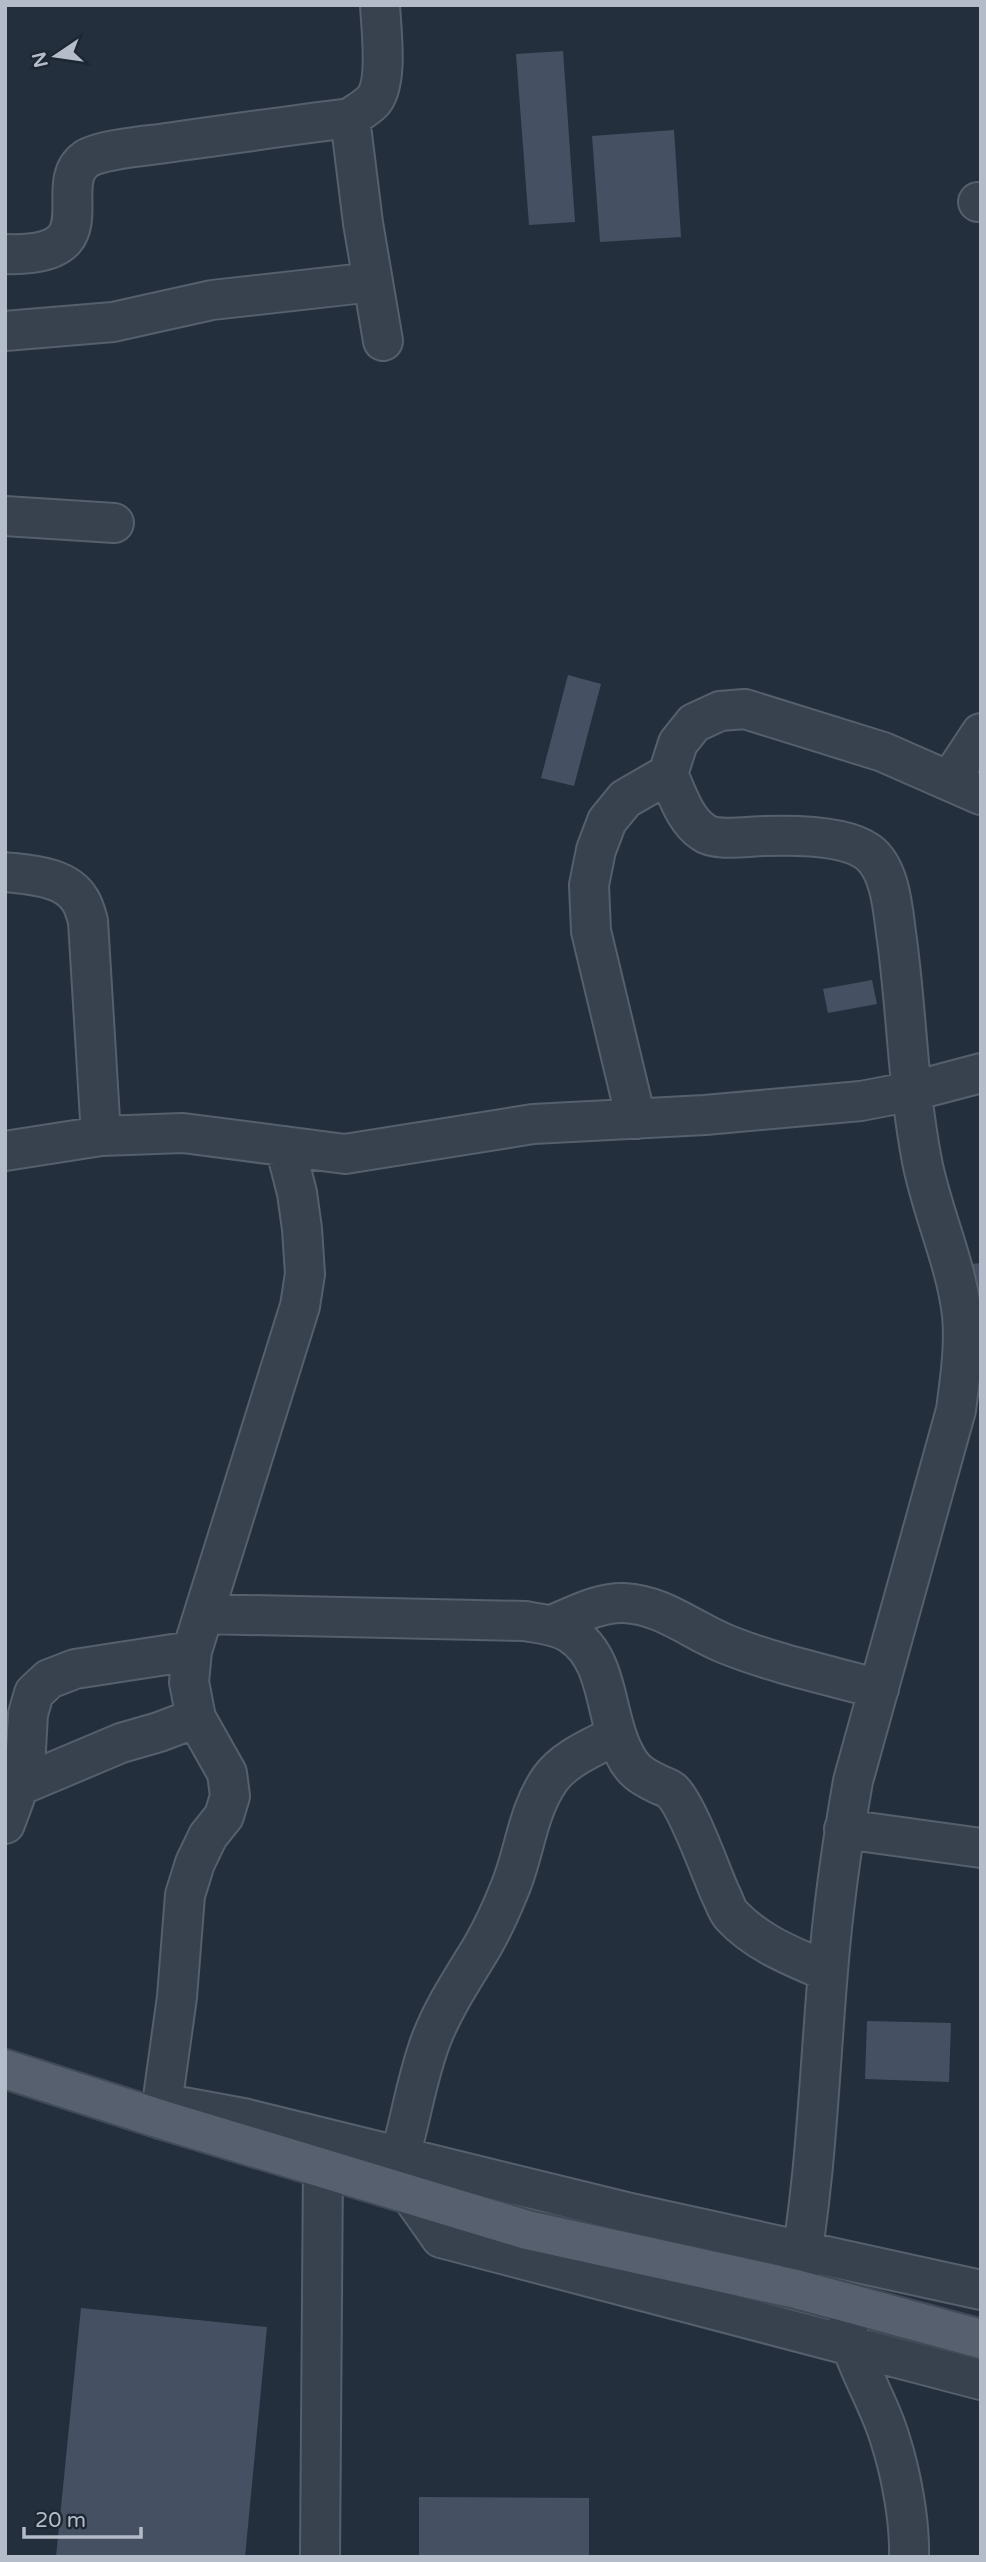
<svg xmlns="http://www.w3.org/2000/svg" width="986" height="2562" font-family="'Varela Round',sans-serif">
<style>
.building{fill:#455162}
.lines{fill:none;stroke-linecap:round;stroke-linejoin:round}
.minor-casing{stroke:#565f6c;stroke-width:42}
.major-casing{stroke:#414a57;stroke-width:42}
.minor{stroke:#38414e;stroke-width:38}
.major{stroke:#56606e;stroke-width:38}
</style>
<rect width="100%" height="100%" fill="#242f3e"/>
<path class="building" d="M563,51L575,222L529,225L516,54Z
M674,130L681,237L600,242L592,136Z
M568,675L601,684L574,786L541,778Z
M872,980L877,1004L828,1013L823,989Z
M981,1263V1308H973L971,1264Z
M867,2021L951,2023L949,2082L865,2079Z
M81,2308L267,2327L245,2557H56Z
M419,2497L589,2498V2557H419Z"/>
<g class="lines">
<g class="minor-casing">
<path id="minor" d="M350,118L363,223L383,341
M978,202H981
M5,254C114,258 48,186 86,159C100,150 142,146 159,144C223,135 286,126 350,118C357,113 366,108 372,102C389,85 381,28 380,5
M5,331L113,322L212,300L373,282
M5,516L114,523
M950,780L981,733
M5,872C30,875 66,876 80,900C84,906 86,914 88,921L101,1136
M636,1119L591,931L589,885L596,850L607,821L625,799L668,774
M5,1151L101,1136L183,1133L345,1154L533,1124L705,1115L861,1101L913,1091L981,1073
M204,1614L525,1621C541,1624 558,1625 571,1634C610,1659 604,1716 624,1753C632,1770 641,1776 658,1784C662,1786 669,1788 672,1791C688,1807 710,1870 720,1893C724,1900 726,1910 732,1916C758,1944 794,1957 828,1972
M552,1625C574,1616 599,1602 624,1603C664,1605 692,1631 728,1645C776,1664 828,1675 879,1689
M19,1786L121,1743L159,1732L196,1718
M5,1824L19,1786L26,1750L28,1714L34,1693L49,1679L75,1669L192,1651
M844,1829L981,1848
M160,2119L177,1997L185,1895L195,1863L208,1836L224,1816L230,1796L227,1773L196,1718L189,1682L192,1651L300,1306L305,1274L302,1229L297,1193L285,1146
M160,2119L183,2107L243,2118L626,2212L981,2290
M393,2179C409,2134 414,2085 431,2040C444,2006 464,1977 482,1947C493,1928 502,1908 510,1888C525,1852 527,1812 550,1779C565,1758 594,1747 616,1735
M410,2194L441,2238L981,2380
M796,2289C816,2184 819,2077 828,1971C833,1908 842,1844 853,1781L956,1410C960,1379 965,1346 962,1315C956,1262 932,1213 922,1161C908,1089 907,1014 897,940C893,914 892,870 868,852C845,835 794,835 765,836C749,836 716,842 703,832C684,819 677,793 668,774L678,743L694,723L720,711L745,709L883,752L981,795
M847,2328C855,2367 879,2401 890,2439C901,2473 910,2521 909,2557
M320,2557L323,2167"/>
</g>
<g class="major-casing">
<path id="major" d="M5,2069L160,2119L527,2230L796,2289L981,2339"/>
</g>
<use href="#minor" class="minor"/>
<use href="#major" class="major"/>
</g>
<rect width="986" height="2562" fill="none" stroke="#b4bcc9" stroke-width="14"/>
<g transform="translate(56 56) rotate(257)" stroke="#1d2633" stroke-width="5" paint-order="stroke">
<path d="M0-5L12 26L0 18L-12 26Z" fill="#b4bcc9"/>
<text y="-10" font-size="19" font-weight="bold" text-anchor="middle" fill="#b4bcc9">N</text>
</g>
<path d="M24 2527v10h117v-10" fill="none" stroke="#b4bcc9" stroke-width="3.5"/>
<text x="35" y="2527" font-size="21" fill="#b4bcc9" stroke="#1d2633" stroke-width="5" paint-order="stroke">20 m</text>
</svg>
